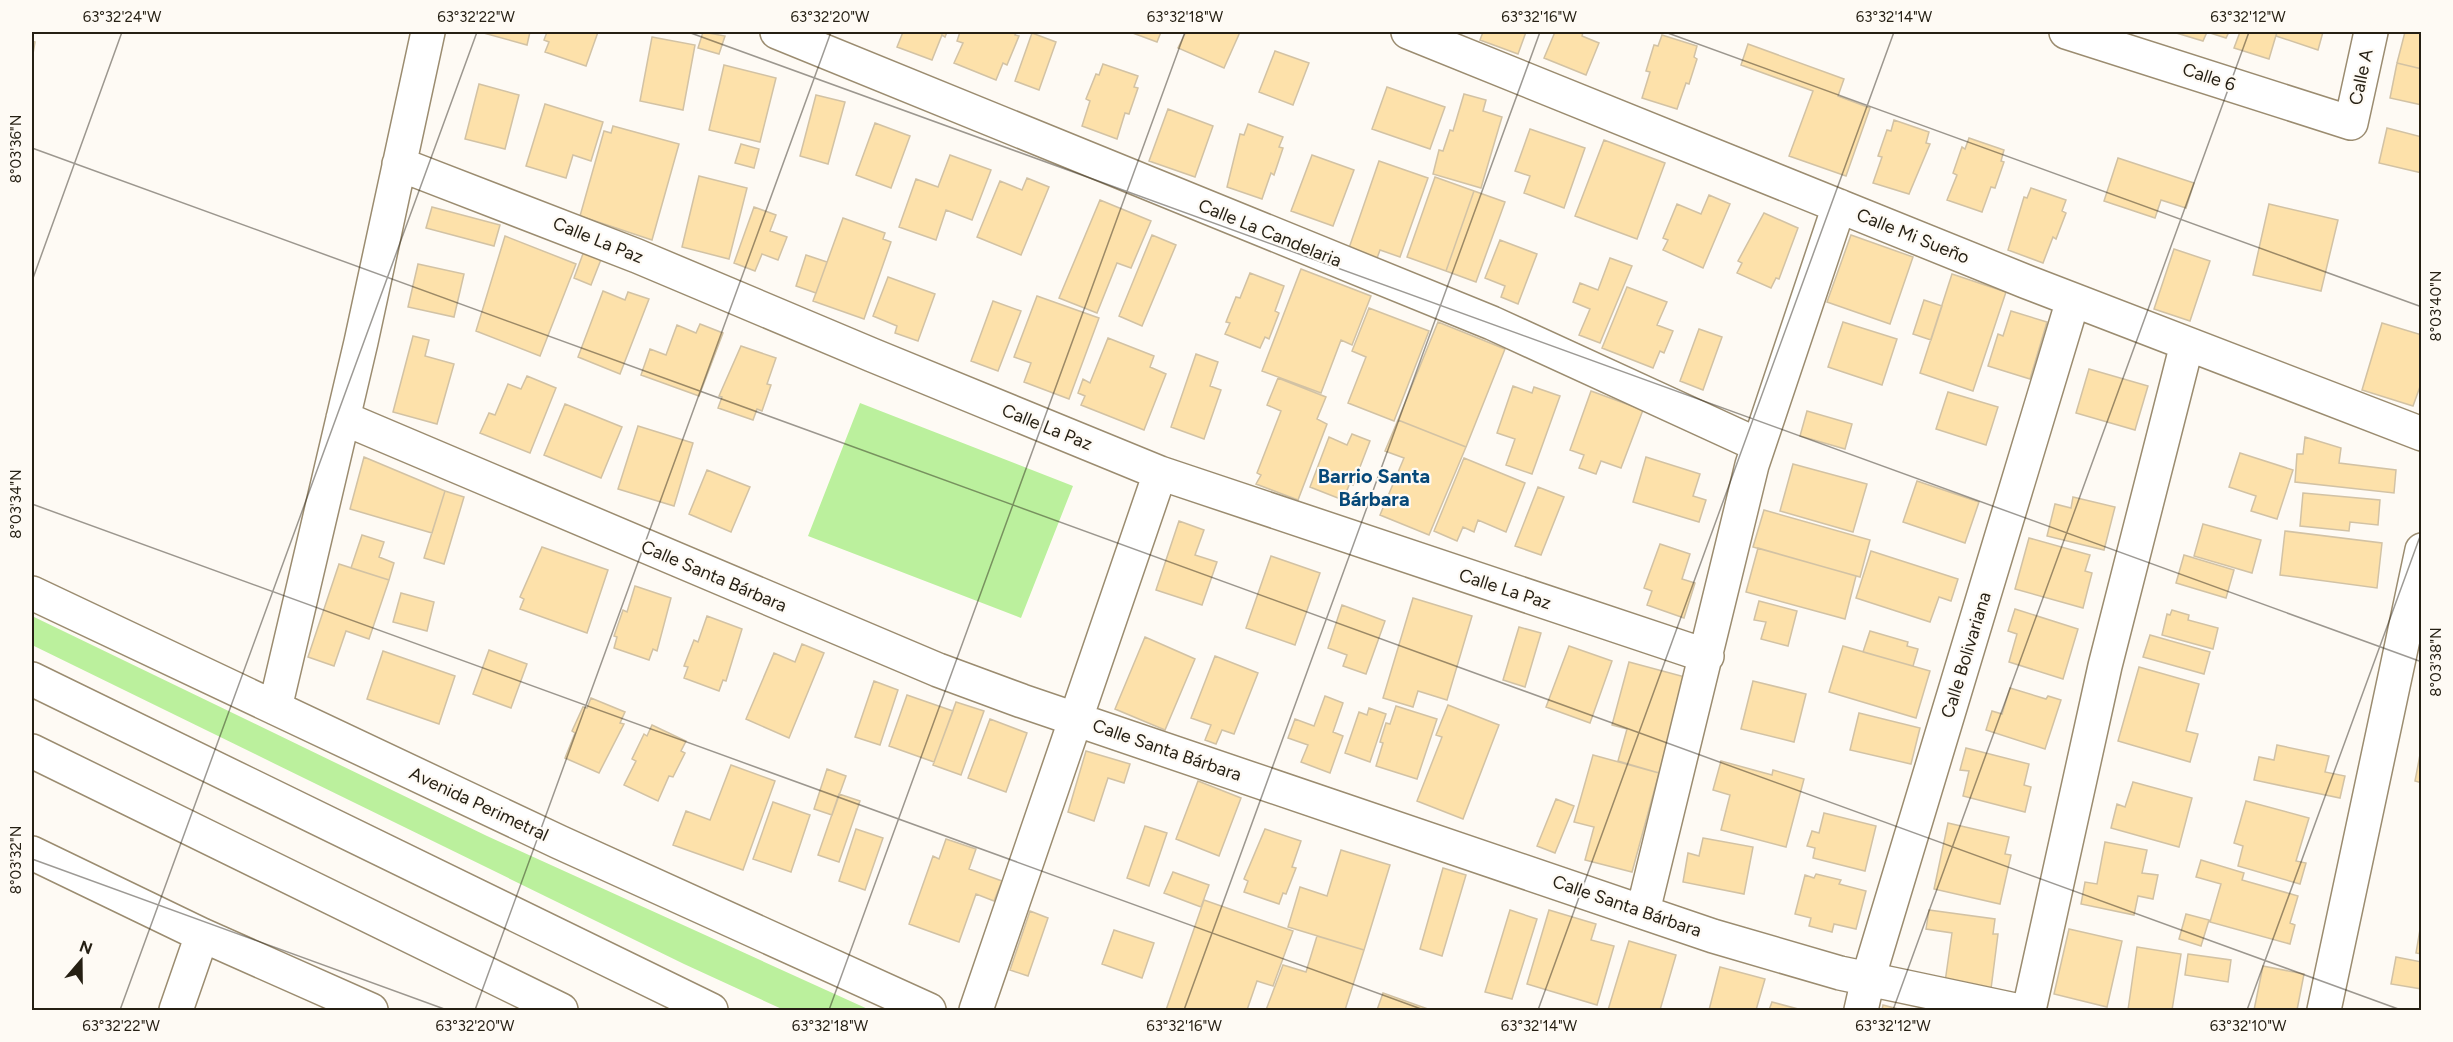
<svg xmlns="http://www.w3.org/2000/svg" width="2453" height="1042" font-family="Figtree,sans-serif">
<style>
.green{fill:#bbf09d}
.building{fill:#fde1aa;stroke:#d2c2a4;stroke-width:1.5}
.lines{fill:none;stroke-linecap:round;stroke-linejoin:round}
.minor-casing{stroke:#9b8c70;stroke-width:36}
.highway-casing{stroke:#9b8c70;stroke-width:36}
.minor{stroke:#fff;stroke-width:33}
.highway{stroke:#fff;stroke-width:33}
.ticks{fill:none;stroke:#251f13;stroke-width:1.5;stroke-opacity:0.45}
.labels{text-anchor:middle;stroke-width:4.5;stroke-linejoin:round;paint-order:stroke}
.street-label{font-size:18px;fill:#251f13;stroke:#fefaf4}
.neighbourhood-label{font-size:20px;font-weight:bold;fill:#064878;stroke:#fefaf4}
.neatline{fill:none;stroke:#251f13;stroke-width:2}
.ticks-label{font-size:15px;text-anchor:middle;fill:#251f13}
</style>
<rect width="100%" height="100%" fill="#fefaf4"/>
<path class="green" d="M860,403L1073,486L1021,618L808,536Z
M32,616L487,836L870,1010H784L684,964L32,645Z"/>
<path class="building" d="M480,32H530L527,45Z
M547,32H598L586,66L545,52L549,42L544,40Z
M703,32L725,36L719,54L698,48Z
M903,32H947L945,37L942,35L932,60L897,47Z
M960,32H1016L1015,35L1019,36L1007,65L1003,63L996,80L954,63L963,43L957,41Z
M1130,32H1161L1157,42Z
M1186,32H1240L1224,68L1178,48Z
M1483,32H1526L1518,54L1480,40Z
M1555,32H1583L1582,36L1599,43L1586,75L1544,58Z
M2173,32H2207L2203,41Z
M2207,32H2229L2226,38Z
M2240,32H2277L2269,59L2234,48Z
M2277,32H2323L2318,50L2276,36Z
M2405,32H2422V69L2397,63Z
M1032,33L1056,42L1039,90L1015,81Z
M1662,35L1697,46L1694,57L1697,59L1689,84L1686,83L1677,109L1642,98L1650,72L1646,71L1654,45L1658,46Z
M652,37L695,45L683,110L640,101Z
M32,41L35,42L32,60Z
M1748,44L1844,79L1838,96L1870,108L1846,176L1789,156L1813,91L1741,65Z
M1275,51L1309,63L1293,105L1259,92Z
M2397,63L2422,69V105L2390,98Z
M1103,64L1138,76L1134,87L1138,88L1129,114L1125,113L1117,139L1082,126L1090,101L1086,99L1096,74L1099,75Z
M724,65L776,78L760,142L709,130Z
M479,84L519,95L505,149L465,139Z
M1387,87L1445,107L1430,149L1372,129Z
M1464,94L1486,100L1483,111L1502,117L1481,188L1433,174L1439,150L1443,151L1450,130L1453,131Z
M816,95L845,102L828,164L800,156Z
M545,104L603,122L591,161L573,155L566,178L526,166Z
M1168,109L1213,126L1195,177L1149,161Z
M1894,120L1929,132L1926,143L1930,144L1909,194L1873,183L1882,157L1878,156L1887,130L1891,131Z
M875,123L910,136L891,188L856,175Z
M1248,124L1283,137L1279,147L1283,148L1274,175L1271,173L1262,199L1227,187L1240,134L1244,135Z
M613,126L679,144L652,240L580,216L604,131L611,133Z
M2387,128L2422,137V173L2379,163Z
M1530,129L1585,148L1564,208L1524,193L1530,176L1515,171Z
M1969,138L2004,150L2001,161L2004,162L1995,188L1991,187L1982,212L1947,200L1957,175L1953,173L1962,147L1965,149Z
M1604,140L1665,163L1637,239L1575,216Z
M741,144L759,149L754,168L735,163Z
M950,155L991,170L972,220L946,210L936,240L899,227L916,179L938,187Z
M1312,155L1354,170L1333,226L1291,211Z
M2118,158L2194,183L2186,208L2161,200L2155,218L2104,201Z
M1379,161L1428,178L1400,257L1380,250L1376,261L1348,251Z
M699,176L747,188L729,259L682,247Z
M1435,177L1474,191L1446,271L1407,257Z
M1027,178L1049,187L1021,255L977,237L1000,181L1022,190Z
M2031,188L2066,200L2062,211L2066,213L2056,239L2053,237L2043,263L2008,250L2024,197L2027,198Z
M1474,191L1505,202L1476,282L1446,271Z
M1709,195L1730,204L1703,268L1663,250L1668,240L1663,238L1677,204L1701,214Z
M1100,200L1151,221L1131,268L1117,263L1097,313L1059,298Z
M2269,204L2338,220L2321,291L2253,275Z
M432,207L500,225L494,246L426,228Z
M754,207L776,215L770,231L787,237L778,260L762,254L755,271L734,263Z
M1764,213L1798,228L1779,279L1776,278L1771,288L1737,273L1742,263L1738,261Z
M843,218L885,233L883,239L891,242L864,319L813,301Z
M1152,235L1176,245L1142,326L1119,316Z
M1851,235L1913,257L1890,324L1827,302Z
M505,236L576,264L540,356L476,331Z
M1500,240L1537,254L1518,304L1501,297L1505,286L1485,278Z
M2174,249L2210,261L2190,321L2154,309Z
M584,251L602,257L591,285L574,278Z
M806,255L827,262L816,293L796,286Z
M1610,258L1632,266L1600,343L1579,335L1590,309L1573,302L1580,283L1598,290Z
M418,264L464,274L454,317L408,307Z
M1301,269L1371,296L1352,345L1341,340L1321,393L1262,371Z
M1250,273L1284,286L1275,311L1279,313L1269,339L1265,337L1260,348L1225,334L1230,323L1226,322L1236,297L1240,298Z
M1952,274L2006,292L1973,391L1920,373Z
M888,277L935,294L918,341L895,333L897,326L873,316Z
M1627,287L1667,302L1657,325L1673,331L1664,353L1660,351L1653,368L1602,348Z
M603,291L625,300L628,292L649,299L620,374L578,357Z
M1037,296L1099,318L1069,399L1024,382L1031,363L1014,357Z
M1924,300L1942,306L1931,340L1913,334Z
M993,301L1021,311L998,371L971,361Z
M1369,308L1429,331L1394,421L1348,403L1366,357L1352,351Z
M2011,311L2047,322L2030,379L1988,366L1998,334L2003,336Z
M1438,322L1505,349L1466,447L1398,420Z
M1843,322L1897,339L1882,385L1828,367Z
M2382,323L2422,335V381L2413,406L2362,390Z
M700,324L723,333L699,396L641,375L650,349L666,355L677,325L696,333Z
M1699,329L1722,337L1703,390L1680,381Z
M413,336L429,340L425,356L454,364L437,424L393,412Z
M1108,338L1154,356L1150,367L1166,374L1144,430L1081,405L1085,396L1078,393L1083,379L1090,383Z
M741,346L776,358L767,384L771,385L762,411L757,409L753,420L718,408L722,397L719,396Z
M1196,354L1218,362L1210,386L1221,390L1204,439L1171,427Z
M2089,369L2148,386L2135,430L2076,413Z
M527,376L556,388L530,453L480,433L489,413L495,415L508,384L521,389Z
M1278,378L1326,397L1317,419L1327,424L1298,500L1256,484L1261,475L1257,473L1281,411L1267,405Z
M1513,386L1532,393L1534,387L1560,396L1532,474L1506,465L1515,439L1497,433Z
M1591,391L1643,410L1621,468L1601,461L1596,474L1579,468L1584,455L1570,450Z
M1948,392L1998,407L1986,445L1936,429Z
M565,404L622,427L601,478L544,455Z
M1807,411L1852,424L1845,449L1800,436Z
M1398,420L1466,447L1429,535L1380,515L1404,458L1385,451Z
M638,426L693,443L674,506L618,489Z
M1352,434L1370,441L1353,485L1350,483L1343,500L1310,487L1329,437L1347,445Z
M2305,437L2341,448L2339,463L2396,470L2394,493L2295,482L2297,454H2303Z
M2240,453L2293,470L2277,519L2251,511L2256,496L2229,487Z
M364,457L445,491L432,533L350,509Z
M1646,457L1700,474L1693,496L1706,500L1699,522L1633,502Z
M1464,458L1525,483L1506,532L1478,520L1474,532L1463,527L1457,541L1434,531Z
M1793,464L1867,484L1853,532L1780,511Z
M707,470L750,487L731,532L689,514Z
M1917,481L1979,502L1965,543L1903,522Z
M1538,487L1564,497L1541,555L1515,546Z
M445,491L464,497L444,564L424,558Z
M2303,493L2380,500L2378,525L2350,522L2349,531L2300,526Z
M2073,497L2115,507L2104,550L2047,536L2055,504L2071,508Z
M1764,510L1870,540L1860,577L1753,547Z
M1179,521L1204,530L1195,555L1217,562L1202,605L1156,590Z
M2203,524L2261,540L2252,573L2194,556Z
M2285,531L2382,543L2377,588L2280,575Z
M362,535L384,542L379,557L394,563L389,580L351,568Z
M2029,538L2090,555L2085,571L2092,573L2083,608L2015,589Z
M1660,544L1690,554L1682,579L1695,583L1684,618L1647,605L1652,591L1644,588Z
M542,547L608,570L587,633L520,609L524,599L520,597Z
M1758,548L1856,576L1845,619L1746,592Z
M1871,551L1958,579L1951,601L1939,597L1930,622L1856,598Z
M2184,555L2234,570L2226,598L2176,583Z
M1271,556L1320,573L1295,645L1246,628Z
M339,564L389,580L369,639L346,631L334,666L308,657Z
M635,586L671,598L657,651L653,649L649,660L614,648L617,637L614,636L623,610L627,612Z
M401,593L434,602L427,631L393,622Z
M1413,598L1472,616L1447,700L1418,691L1413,707L1383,698Z
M1759,601L1797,611L1788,646L1761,639L1766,622L1754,620Z
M1342,605L1385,621L1366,674L1343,666L1347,655L1328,648Z
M2015,609L2078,629L2063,679L2009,662L2017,634L2008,631Z
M2172,610L2189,615L2188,620L2218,628L2213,649L2162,635L2167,614L2170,615Z
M707,616L742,629L726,681L723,680L719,691L684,678L688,667L684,666L694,640L698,642Z
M1519,627L1541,633L1525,687L1503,680Z
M1870,631L1908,642L1907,646L1918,649L1913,666L1863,652Z
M2150,635L2210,652L2204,674L2143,657Z
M1145,637L1195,659L1165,730L1115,709Z
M802,644L824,653L789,738L746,719L774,653L795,662Z
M1569,646L1612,661L1590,723L1546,707Z
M1843,646L1930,671L1916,718L1829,692Z
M489,650L527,664L511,708L473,694Z
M383,651L455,676L439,724L367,699Z
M1215,656L1258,673L1234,734L1222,730L1216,744L1205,740L1211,725L1191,718Z
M1629,662L1685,677L1659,773L1618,761L1627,729L1612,725Z
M2139,667L2199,684L2186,731L2198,734L2190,762L2118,741Z
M874,681L898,690L880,745L855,737Z
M1753,681L1806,694L1794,742L1741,729Z
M2010,688L2046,699L2048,696L2061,700L2045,749L1986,730L1992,711L2002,714Z
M907,695L953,711L934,762L889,746Z
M1325,696L1343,703L1333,732L1343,736L1330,773L1301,762L1308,745L1288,738L1295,719L1314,726Z
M591,698L625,712L620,723L624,724L599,773L565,758L575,733L572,731L583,707L587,708Z
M956,702L984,711L961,775L933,765Z
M1448,705L1499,725L1463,819L1417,801L1442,737L1436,735Z
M1396,706L1437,719L1417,779L1376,766L1383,743L1380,742L1386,723L1390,724Z
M1369,708L1386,714L1370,762L1345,753L1359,712L1367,715Z
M1859,713L1920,728L1911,764L1850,750Z
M990,719L1027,733L1006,792L968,778Z
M652,725L686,741L681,751L685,753L673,777L669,776L658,801L624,785L636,761L632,759L644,734L647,736Z
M2422,744V783L2415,781Z
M2277,745L2329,756L2325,772L2345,776L2340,798L2254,780L2259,757L2274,760Z
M1966,748L2029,764L2024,785L2031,787L2025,812L1963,796L1969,771L1960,770Z
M1086,751L1130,764L1124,783L1108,778L1094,821L1068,812Z
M1593,755L1659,773L1632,872L1585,860L1594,827L1574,822Z
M1721,761L1772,775L1773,770L1804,779L1786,847L1721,830L1730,795L1713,790Z
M731,765L775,781L743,870L673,845L686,811L710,820Z
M827,769L846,776L832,815L814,809Z
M1198,781L1241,798L1219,856L1176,839Z
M2133,782L2192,798L2179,847L2111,828L2117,804L2125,807Z
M839,794L860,801L839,862L818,855Z
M1556,799L1574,806L1555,853L1537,846Z
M2246,801L2309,818L2296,861L2306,863L2300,884L2238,866L2243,846L2234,843Z
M773,802L810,815L791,872L753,859Z
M1824,813L1876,826L1865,871L1813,858L1815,848L1807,846L1812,831L1819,833Z
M1948,823L2009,837L2005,854L2011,855L2000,904L1934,889Z
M1145,826L1167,833L1149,886L1127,878Z
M856,829L883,838L865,890L839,881Z
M1265,829L1301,841L1292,867L1296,868L1286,894L1283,893L1279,904L1244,892L1248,881L1244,879Z
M1703,838L1753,847L1744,894L1683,882L1688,853L1699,856Z
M946,839L976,849L969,869L1002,881L994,901L976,894L959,942L909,924L933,856L939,859Z
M2105,842L2147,850L2142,873L2158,875L2153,899L2138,896L2134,915L2081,904L2085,882L2097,884Z
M1341,850L1390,865L1364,950L1288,927L1300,887L1327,896Z
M2201,860L2244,873L2242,880L2298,896L2290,923L2295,925L2290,944L2210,922L2221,884L2196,877Z
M1443,868L1466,875L1442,956L1420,949Z
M1173,872L1209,885L1201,907L1164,893Z
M1816,874L1841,880L1839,884L1866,891L1856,929L1834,924L1832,932L1809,926L1811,918L1795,914L1805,875L1814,878Z
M1204,900L1293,931L1273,986L1257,981L1247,1010H1166Z
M1510,910L1537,919L1512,999L1485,992Z
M1549,910L1596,924L1591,940L1614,946L1597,1005L1527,984Z
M1929,910L1995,919L1993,934H1998L1991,989L1945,982L1952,933L1926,929Z
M1030,911L1048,918L1028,976L1010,970Z
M2186,914L2209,920L2201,946L2179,939Z
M2422,918V954L2416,953Z
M2069,929L2122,941L2107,1007L2054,994Z
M1114,930L1154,943L1142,978L1102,964Z
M1317,936L1364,950L1345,1010H1266L1283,965L1306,972Z
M1629,941L1676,955L1660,1010H1608Z
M2137,947L2181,954L2172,1010H2128Z
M2188,954L2231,960L2228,982L2185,975Z
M2396,957L2422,962V989L2391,984Z
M2263,966L2304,974L2297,1010H2254Z
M1720,967L1765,979L1756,1010H1709Z
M1383,993L1428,1009V1010H1377Z
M1772,1002L1802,1010H1769Z
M1883,1005L1902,1010H1882Z"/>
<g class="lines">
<g class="minor-casing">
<path id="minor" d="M777,32L1492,323L1758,445
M1408,32L2027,282L2422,434
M2066,32L2351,123L2371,32
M399,164L637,256L872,355L1160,473L1707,656
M343,418L938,670L1022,701L1713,936L1840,973L2015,1010
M32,593L559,842L929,1010
M275,708L361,342L428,32
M32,853L202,935L371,1010
M1643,911L1752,465L1839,206
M176,1010L202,935
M976,1010L1160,473
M1861,1010L1868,979L2073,300
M2029,1010L2105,666L2187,344
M2324,1010L2422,550"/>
</g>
<g class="highway-casing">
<path id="highway" d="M32,679L711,1010
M32,751L561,1010"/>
</g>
<use href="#minor" class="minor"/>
<use href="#highway" class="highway"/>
</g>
<path class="ticks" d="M688,32L2422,662M1665,32L2422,307M32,148L2401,1010M32,281L122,32M32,504L1424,1010M32,859L447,1010M120,1010L477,32M475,1010L831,32M829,1010L1185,32M1184,1010L1540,32M1538,1010L1894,32M1893,1010L2249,32M2247,1010L2422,531"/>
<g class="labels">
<g class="street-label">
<text transform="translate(2209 77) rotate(18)" y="6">Calle 6</text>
<text transform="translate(2361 77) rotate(-78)" y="6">Calle A</text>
<text transform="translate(1270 233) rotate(22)" y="6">Calle La Candelaria</text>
<text transform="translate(1913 236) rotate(22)" y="6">Calle Mi Sueño</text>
<text transform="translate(598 240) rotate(22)" y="6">Calle La Paz</text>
<text transform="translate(1047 427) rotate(22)" y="6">Calle La Paz</text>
<text transform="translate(714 576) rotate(23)" y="6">Calle Santa Bárbara</text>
<text transform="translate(1505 589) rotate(18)" y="6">Calle La Paz</text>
<text transform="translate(1966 655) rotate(-73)" y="6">Calle Bolivariana</text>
<text transform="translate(1167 750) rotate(19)" y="6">Calle Santa Bárbara</text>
<text transform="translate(479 804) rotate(25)" y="6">Avenida Perimetral</text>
<text transform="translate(1627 906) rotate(19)" y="6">Calle Santa Bárbara</text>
</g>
<g class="neighbourhood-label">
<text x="1374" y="483">Barrio Santa<tspan x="1374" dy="23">Bárbara</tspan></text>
</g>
</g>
<rect width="2453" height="1042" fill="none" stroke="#fefaf4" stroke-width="66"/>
<g transform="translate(81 961) rotate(20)" stroke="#fefaf4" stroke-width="4.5" paint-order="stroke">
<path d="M0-4.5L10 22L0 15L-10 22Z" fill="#251f13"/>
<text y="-9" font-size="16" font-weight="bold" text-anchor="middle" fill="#251f13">N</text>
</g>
<rect x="33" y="33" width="2387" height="976" class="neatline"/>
<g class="ticks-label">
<text x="122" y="22">63°32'24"W</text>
<text x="476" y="22">63°32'22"W</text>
<text x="830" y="22">63°32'20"W</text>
<text x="1185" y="22">63°32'18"W</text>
<text x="1539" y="22">63°32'16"W</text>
<text x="1894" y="22">63°32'14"W</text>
<text x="2248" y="22">63°32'12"W</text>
<text transform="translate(16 149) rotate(-90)" y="5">8°03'36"N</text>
<text transform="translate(2436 306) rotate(-90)" y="5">8°03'40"N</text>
<text transform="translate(16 504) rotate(-90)" y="5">8°03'34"N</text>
<text transform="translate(2436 662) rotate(-90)" y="5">8°03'38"N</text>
<text transform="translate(16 860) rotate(-90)" y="5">8°03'32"N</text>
<text x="121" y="1031">63°32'22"W</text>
<text x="475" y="1031">63°32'20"W</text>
<text x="830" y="1031">63°32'18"W</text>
<text x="1184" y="1031">63°32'16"W</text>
<text x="1539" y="1031">63°32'14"W</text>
<text x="1893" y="1031">63°32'12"W</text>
<text x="2248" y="1031">63°32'10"W</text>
</g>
</svg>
